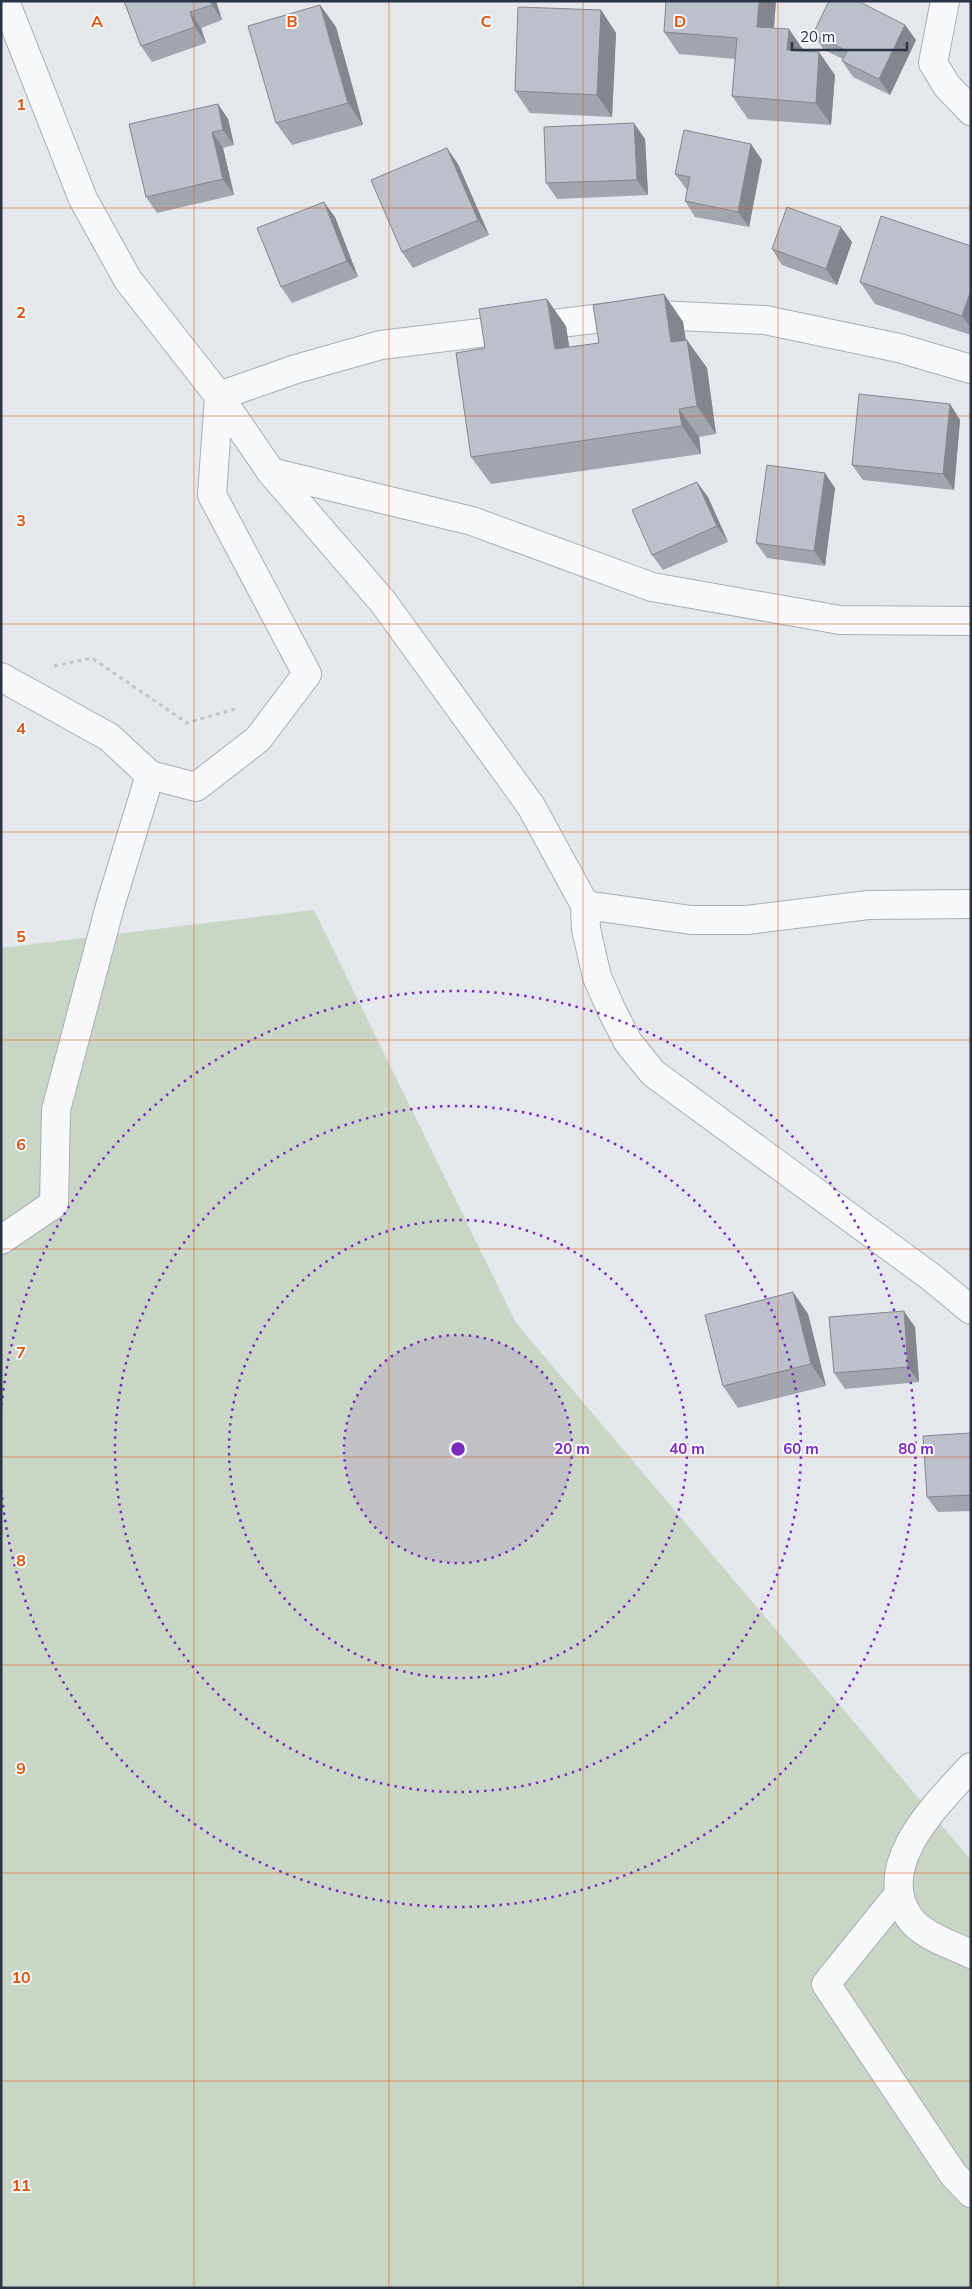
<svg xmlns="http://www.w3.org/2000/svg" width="972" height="2289" font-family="Mulish,sans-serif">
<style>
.green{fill:#c9d6c5}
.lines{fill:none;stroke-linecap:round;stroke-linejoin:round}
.street-casing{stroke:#a9aeb7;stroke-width:30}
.path{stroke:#c2c5cb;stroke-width:3;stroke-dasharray:4 4;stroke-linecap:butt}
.street{stroke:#f7f8fa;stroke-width:28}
.wall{fill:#a1a5ae}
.shaded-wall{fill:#83868d}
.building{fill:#bbc0ca;stroke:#83868d}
.grid{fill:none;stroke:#df570f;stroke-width:1;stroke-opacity:0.55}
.ring{fill:none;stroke:#7b2cbf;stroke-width:2.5;stroke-dasharray:2.5 5}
.grid-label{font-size:16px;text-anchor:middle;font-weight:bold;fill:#df570f;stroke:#f4f6f9;stroke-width:4;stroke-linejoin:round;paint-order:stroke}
.centre{fill:#7b2cbf;stroke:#f4f6f9;stroke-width:2.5}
.ring-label{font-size:15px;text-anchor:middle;font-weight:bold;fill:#7b2cbf;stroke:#f4f6f9;stroke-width:4;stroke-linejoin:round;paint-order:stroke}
</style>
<rect width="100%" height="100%" fill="#e4e7ec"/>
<path class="green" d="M314,910L516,1323L971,1860V2288H1V948Z"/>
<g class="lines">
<g class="street-casing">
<path id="street" d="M5,1L83,199L128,280L219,396L271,472L472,521L652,587L840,620L971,621
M945,1L933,63L947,86L971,111
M271,472L383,602L531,806L585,905L586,929L597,977L612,1011L628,1042L653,1073L931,1277L971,1310
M1,677L109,737L150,775L196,787L258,739L307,674L212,495L219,396L296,369L381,345L635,314L765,320L899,348L971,369
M585,905L691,920H747L868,905L971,904
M1,1240L54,1204L56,1110L110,906L150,775
M971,1767C938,1803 873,1865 909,1917C922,1936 950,1944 971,1954
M898,1895L826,1984L953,2174L971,2193"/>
</g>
<path class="path" d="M54,666L92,658L187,723L238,708"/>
<use href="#street" class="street"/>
</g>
<path class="wall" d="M124,1H216L222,20L201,28L206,43L152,62L141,46Z
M776,1L774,28L835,75L831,125L748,119L732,96L735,59L679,54L664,32Z
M320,5L336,27L363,125L292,145L276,123Z
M601,10L616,33L612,117L530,113L515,91Z
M905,25L916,40L890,95L853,77L842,61L843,59L824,50L813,34Z
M218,104L228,119L234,145L223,148L234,195L157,213L146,197Z
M645,139L648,195L557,199L546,183Z
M762,160L749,227L695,217L685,201L687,190L675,174Z
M458,164L489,235L413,268L402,252Z
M335,217L358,277L292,303L281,287Z
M852,242L837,285L782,265L772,249Z
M971,246V335L875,304L860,282Z
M664,294L683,322L686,340L707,368L716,434L699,437L701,454L491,484L471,457L485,348L566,326L569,347L599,343Z
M950,404L960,420L954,490L863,480L852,465Z
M835,488L825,566L767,558L756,543Z
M708,497L728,542L663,570L652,555Z
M793,1292L808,1314L826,1386L738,1408L723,1386Z
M915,1327L919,1382L845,1389L834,1373Z
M971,1433V1511L938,1512L927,1497Z"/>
<path class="shaded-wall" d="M210,1H216L222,20L212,5Z
M759,1H776L772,49L757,27Z
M320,5L336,27L363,125L348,103Z
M601,10L616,33L612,117L597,95Z
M190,12L201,28L206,43L195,27Z
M905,25L916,40L890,95L879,79Z
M789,29L804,51L787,50Z
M819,52L835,75L831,125L816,103Z
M218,104L228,119L234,145L223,130Z
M634,123L645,139L648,195L637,180Z
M212,132L223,148L234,195L223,179Z
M751,144L762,160L749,227L738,212Z
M447,148L458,164L489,235L478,220Z
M324,202L335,217L358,277L347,261Z
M841,227L852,242L837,285L826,269Z
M971,290V328L962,316Z
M664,294L683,322L690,370L671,342Z
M547,299L566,326L574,377L555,349Z
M687,340L707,368L716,434L697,406Z
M950,404L960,420L954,490L943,474Z
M679,409L699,437L701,454L682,426Z
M825,473L835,488L825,566L814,551Z
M697,482L708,497L728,542L717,526Z
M793,1292L808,1314L826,1386L811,1364Z
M904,1311L915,1327L919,1382L908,1367Z"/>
<path class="building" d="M124,1H210L212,5L190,12L195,27L141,46Z
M666,1H759L757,27L789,29L787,50L819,52L816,103L732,96L737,38L664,32Z
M829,1H858L905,25L879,79L842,61L847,51L813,34Z
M320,5L348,103L276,123L248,26Z
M518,7L601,10L597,95L515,91Z
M218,104L223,130L212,132L223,179L146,197L129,124Z
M634,123L637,180L546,183L544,127Z
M684,130L751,144L738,212L685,201L690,177L675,174Z
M447,148L478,220L402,252L371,180Z
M324,202L347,261L281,287L257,228Z
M787,207L841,227L826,269L772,249Z
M881,216L971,246V290L962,316L860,282Z
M664,294L671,342L687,340L697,406L679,409L682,426L471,457L456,353L485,348L479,309L547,299L555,349L599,343L593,305Z
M859,394L950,404L943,474L852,465Z
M767,465L825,473L814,551L756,543Z
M697,482L717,526L652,555L632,510Z
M793,1292L811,1364L723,1386L705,1315Z
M904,1311L908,1367L834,1373L829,1317Z
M971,1433V1495L927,1497L923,1436Z"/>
<path class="grid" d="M194,1V2288M389,1V2288M583,1V2288M778,1V2288M1,208H971M1,416H971M1,624H971M1,832H971M1,1040H971M1,1249H971M1,1457H971M1,1665H971M1,1873H971M1,2081H971"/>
<circle cx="458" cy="1449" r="114" fill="#7b2cbf" fill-opacity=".12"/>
<g class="ring">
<circle cx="458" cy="1449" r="114"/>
<circle cx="458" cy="1449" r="229"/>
<circle cx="458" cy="1449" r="343"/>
<path d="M1 1413A458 458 0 1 1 1 1485"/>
</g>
<g class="grid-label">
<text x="97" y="27">A</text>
<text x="292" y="27">B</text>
<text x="486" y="27">C</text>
<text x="680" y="27">D</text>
<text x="21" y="110">1</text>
<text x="21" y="318">2</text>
<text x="21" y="526">3</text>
<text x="21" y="734">4</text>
<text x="21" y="942">5</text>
<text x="21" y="1150">6</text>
<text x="21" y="1358">7</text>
<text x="21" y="1566">8</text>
<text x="21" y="1774">9</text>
<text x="21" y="1983">10</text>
<text x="21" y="2191">11</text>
</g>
<circle cx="458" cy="1449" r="8" class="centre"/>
<g class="ring-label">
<text x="572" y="1454">20 m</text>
<text x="687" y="1454">40 m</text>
<text x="801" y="1454">60 m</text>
<text x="916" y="1454">80 m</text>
</g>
<rect width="972" height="2289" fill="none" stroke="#2b3445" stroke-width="5"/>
<path d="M792 42v8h115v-8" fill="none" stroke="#2b3445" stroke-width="2.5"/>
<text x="800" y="42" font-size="15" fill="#2b3445" stroke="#f4f6f9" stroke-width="4" paint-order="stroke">20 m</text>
</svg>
